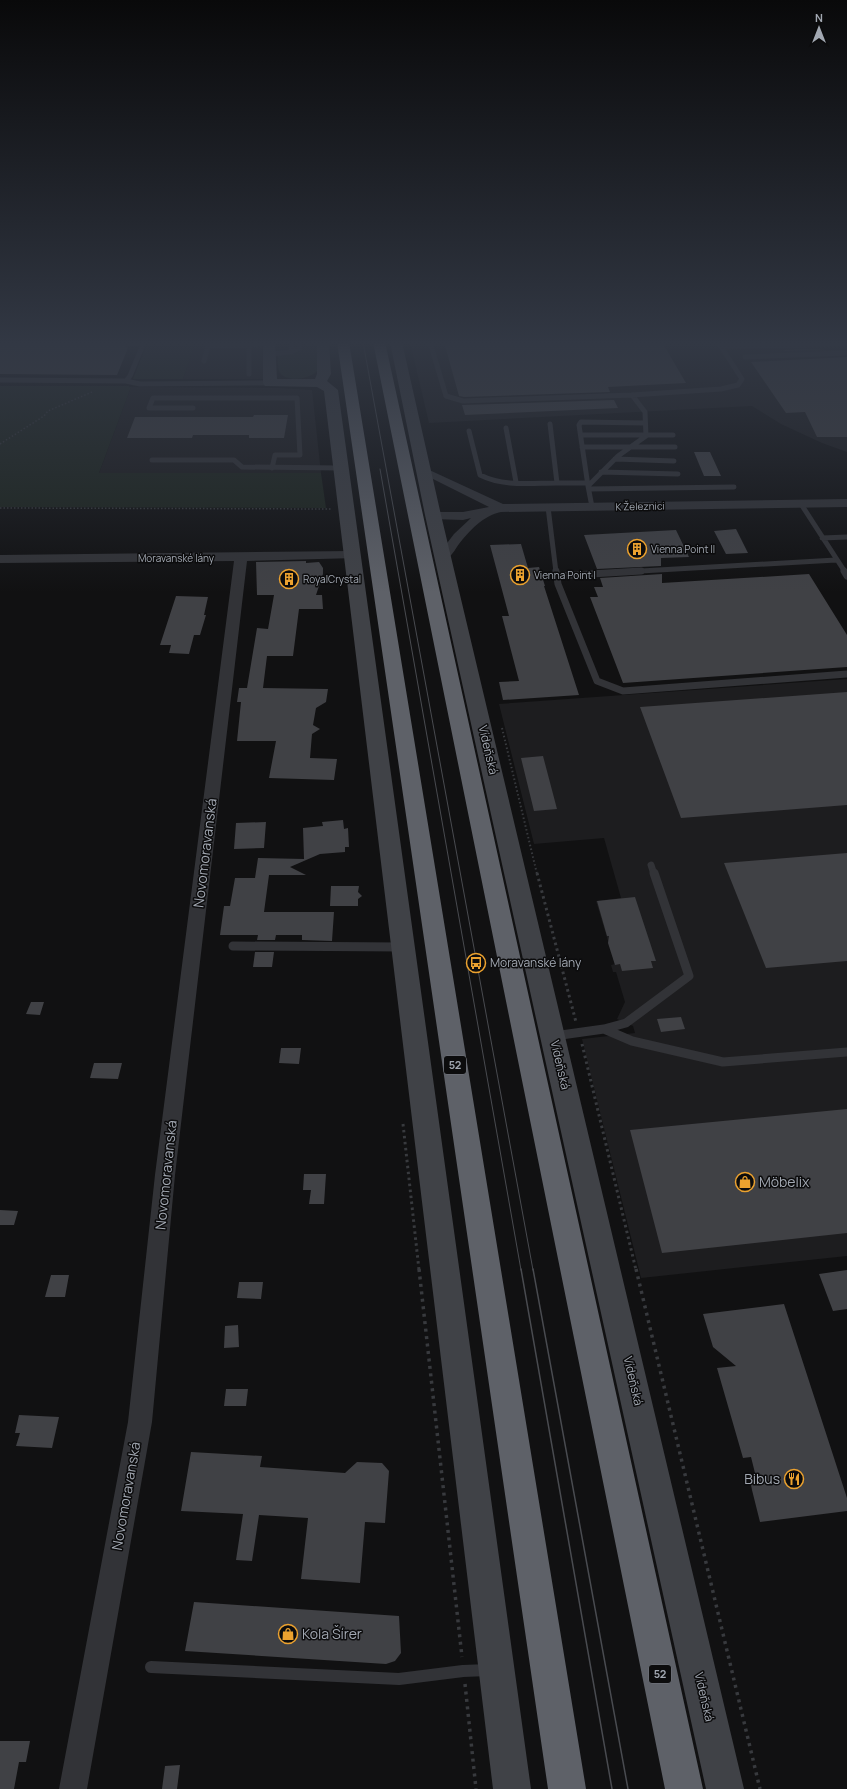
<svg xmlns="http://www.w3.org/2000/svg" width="847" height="1789" font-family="Manrope,sans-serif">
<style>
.built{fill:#1d1d1f}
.green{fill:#1d251e}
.building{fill:#404145}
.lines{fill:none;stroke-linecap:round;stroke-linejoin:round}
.path-far3{stroke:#383a3e;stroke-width:1.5;stroke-dasharray:1.5 2;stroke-linecap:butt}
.path-far2{stroke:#383a3e;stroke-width:2;stroke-dasharray:1.5 2.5;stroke-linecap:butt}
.path-far1{stroke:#383a3e;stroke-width:3;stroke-dasharray:2.5 3.5;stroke-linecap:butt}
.path{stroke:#383a3e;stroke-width:3.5;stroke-dasharray:3 4.5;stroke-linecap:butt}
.lane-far3{stroke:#323337;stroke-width:5}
.lane-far2{stroke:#323337;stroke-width:7}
.lane-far1{stroke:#323337;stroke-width:9}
.lane{stroke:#323337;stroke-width:12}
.street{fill:#323337;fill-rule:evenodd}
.secondary{fill:#404247;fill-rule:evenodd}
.highway{fill:#5e6168;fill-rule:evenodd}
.tram-far1{stroke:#494b50;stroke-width:1}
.tram{stroke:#494b50;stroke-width:1.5}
.labels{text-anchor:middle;stroke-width:3;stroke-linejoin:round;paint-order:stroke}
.far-street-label{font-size:10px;fill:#a2a8b2;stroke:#0c0c0d}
.far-poi-label{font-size:10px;fill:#a2a8b2;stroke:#0c0c0d;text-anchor:start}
.shield{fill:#0c0c0d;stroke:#757980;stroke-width:1}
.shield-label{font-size:11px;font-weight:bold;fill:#a2a8b2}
.street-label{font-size:12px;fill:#a2a8b2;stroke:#0c0c0d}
.poi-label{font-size:12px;fill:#a2a8b2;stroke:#0c0c0d;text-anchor:start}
.near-street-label{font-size:14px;fill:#a2a8b2;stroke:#0c0c0d}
.near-poi-label{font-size:14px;fill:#a2a8b2;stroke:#0c0c0d;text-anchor:start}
</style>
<rect width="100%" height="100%" fill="#111112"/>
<path class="built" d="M196,342H262L264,379H183Z
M410,342H847V452L822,443L781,424L752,406L429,423Z
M131,387L279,388L312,390L321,473H99Z
M847,679V1256L641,1278L582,1039L635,1033L633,1026L617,1019L625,1002L616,972H613L611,965L615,964L596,901L621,898L604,838L534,844L499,704Z"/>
<path class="green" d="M148,342H196L183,379H133Z
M302,342H318L317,371C311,379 288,382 281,374C277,370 278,361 278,355C287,355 298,355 303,347Z
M0,386H129V387H131L99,473H321L326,508L0,507Z"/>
<path class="building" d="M0,342H126L125,345L128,348L117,375L0,374Z
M444,342H662L686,383L608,387L610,392L464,397L459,396Z
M847,348L785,351L784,350Z
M847,357V437H817L805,412L786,413L751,362Z
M614,400L618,408L465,415L462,405Z
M254,415H288L284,438H249V435H193L192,438H127L135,417H253Z
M694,452H710L721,476H704Z
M736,529L748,553L726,554L714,531Z
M676,530L689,557L661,558V566L597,569L584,535Z
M521,544L528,568L539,567L545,586H544L579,695L503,700L499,682L519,681L502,616H509L490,545Z
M306,561V563L319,562L323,568V574L316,595H322L323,609H299L293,656H267L263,688L328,689L326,702L316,708L313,725L320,729L312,734L310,758L337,759L334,780L269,778L276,741H237L241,702H237L239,688H247L257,628L268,629L274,595H257L256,562Z
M662,574V583L809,574L847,635V667L623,683L590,597H598L594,587H603L600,578Z
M176,596L208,597L204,615H206L200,635H194L189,654L169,653L171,645H160Z
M847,692V805L681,818L640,707Z
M543,756L557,809L534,811L521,758Z
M343,820L344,829L348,828L349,847H345V852L320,854L290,867L306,875H269L264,912H334L332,941L302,940V935H276L275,940H257L258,935H220L224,906H230L235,878H255L258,858L304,859L303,828L323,826L322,822Z
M266,822L264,848L234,849L236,823Z
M847,853V961L766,968L724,863Z
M331,886H359L358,892L362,896L358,899V906H330Z
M635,897L656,961H651L653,968L622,971L620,964L615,965L608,943L609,936H607L597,901Z
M255,952H274L272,967H253Z
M31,1002H44L40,1015L26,1014Z
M681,1017L685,1029L661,1032L657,1019Z
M281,1048H301L299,1064L279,1063Z
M94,1063H122L118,1079L90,1078Z
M847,1109V1233L662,1253L630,1130Z
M304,1174H326L324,1204H309L311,1190H303Z
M0,1210L18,1211L14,1225H0Z
M847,1270V1309L833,1311L819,1274Z
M51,1275H69L65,1297H45Z
M239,1282H263L261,1299L237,1298Z
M784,1304L847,1498V1511L760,1522L752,1490L751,1485L756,1477L751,1457L743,1458L717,1368L736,1366L713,1347L703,1314Z
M238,1325L239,1347L224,1348L225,1326Z
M226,1389H248L246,1406H224Z
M19,1415L59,1417L52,1448L16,1446L20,1433H15Z
M191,1452L262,1456L260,1467L345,1473L357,1462L382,1463L389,1471L385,1523L365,1522L360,1583L301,1579L308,1518L259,1515L252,1561L236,1560L243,1514L181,1511Z
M194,1602L399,1616L401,1653L395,1661L386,1664L185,1651Z
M0,1741H30L26,1762H19L14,1789H0Z
M180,1765L177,1789H162L165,1766Z"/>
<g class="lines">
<path class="path-far3" d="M0,444L44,416L48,411L92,392
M0,508L331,509"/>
<path class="path-far2" d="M502,728L537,874"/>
<path class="path-far1" d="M537,873L576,1022
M582,1044L636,1270
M403,1124L419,1270"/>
<path class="path" d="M419,1269L462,1657
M636,1269L760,1789
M465,1684L476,1789"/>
<path class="lane-far3" d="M144,342L130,376L126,381L140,384L270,383
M249,342V374
M430,342L446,396L463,401L632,395L721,389L738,385L742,379L718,342
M129,344L143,342
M208,346L269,344
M722,347L847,344
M291,352L300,348L298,342
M270,354L291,352L292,342
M745,357L847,353
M204,361L209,342
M0,380L126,381
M193,408H149L153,398H297L300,455H275L272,468
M550,424L557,483H588
M506,428L516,482
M469,431L480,475C504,487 531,483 557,483
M581,435H673
M582,447H675
M615,459L674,461
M152,460H234L242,467L340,468
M601,472L678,474
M588,486L579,425L581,422L645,423
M589,489L734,487
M801,504L845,572
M548,507L556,572
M592,507L588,486L618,456L646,436L645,412L632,395
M822,538L847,537
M623,572L836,560"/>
<path class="lane-far2" d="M556,571L558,584L597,681L623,691L847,674
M844,571L847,576
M557,576L641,571
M651,865L654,874"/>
<path class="lane-far1" d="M233,946L402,947
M604,1029L632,1041L723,1062L847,1052
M554,1036L604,1029L626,1023L689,976L654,873"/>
<path class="lane" d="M151,1667L399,1679L463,1671L488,1670"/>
<path class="street" d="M425,468L503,504L847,499V507L501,512C484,515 469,531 459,544C456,548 453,554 449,557C446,559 443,558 440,558L438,555L454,534L471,518L463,520L433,519L429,518L427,515L429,512H463L489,507L421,473L419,471L421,469Z
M352,551L356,552L358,555L356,558L247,561L175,1175L152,1422L87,1789H59L128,1422L155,1175L234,561L0,563V555Z"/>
<path class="secondary" d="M263,342H275L277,379H315L317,374V342H329L331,374L327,381L338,390L531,1789H493L324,391L317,387L265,386L263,383Z
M390,342H402L441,515L744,1789H706L425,515Z"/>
<path class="highway" d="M337,342H349L586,1789H548Z
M373,342H385L703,1789H665Z"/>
<path class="tram-far1" d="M363,342L533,1270
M380,469L521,1270"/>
<path class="tram" d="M521,1269L612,1789
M533,1269L628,1789"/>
</g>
<linearGradient id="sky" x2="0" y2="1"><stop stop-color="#09090a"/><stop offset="0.58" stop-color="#323844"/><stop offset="1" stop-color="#323844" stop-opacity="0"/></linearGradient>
<rect width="847" height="592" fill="url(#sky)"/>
<defs>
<g id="building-ring" transform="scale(1)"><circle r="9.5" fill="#0c0c0d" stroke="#eca22f" stroke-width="1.5"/><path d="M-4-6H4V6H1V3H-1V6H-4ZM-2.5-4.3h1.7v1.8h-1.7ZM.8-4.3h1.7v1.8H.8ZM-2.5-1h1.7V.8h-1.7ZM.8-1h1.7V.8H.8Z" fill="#eca22f"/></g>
<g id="bus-ring" transform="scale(1)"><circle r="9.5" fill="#0c0c0d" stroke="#eca22f" stroke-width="1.5"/><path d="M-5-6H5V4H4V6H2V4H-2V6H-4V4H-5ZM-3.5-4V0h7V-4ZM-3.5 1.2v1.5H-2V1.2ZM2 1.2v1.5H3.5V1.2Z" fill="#eca22f"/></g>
<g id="shop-ring" transform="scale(1)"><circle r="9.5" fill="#0c0c0d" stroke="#eca22f" stroke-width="1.5"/><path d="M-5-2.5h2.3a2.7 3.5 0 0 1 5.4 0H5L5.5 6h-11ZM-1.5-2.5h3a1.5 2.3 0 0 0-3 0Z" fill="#eca22f"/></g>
<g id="restaurant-ring" transform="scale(1)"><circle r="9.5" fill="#0c0c0d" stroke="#eca22f" stroke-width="1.5"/><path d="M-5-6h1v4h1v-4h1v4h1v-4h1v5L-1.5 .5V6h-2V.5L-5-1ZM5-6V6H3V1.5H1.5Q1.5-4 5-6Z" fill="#eca22f"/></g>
</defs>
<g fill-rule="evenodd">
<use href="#building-ring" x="637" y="549"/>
<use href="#building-ring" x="520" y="575"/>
<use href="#building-ring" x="289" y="579"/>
<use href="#bus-ring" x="476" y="963"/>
<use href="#shop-ring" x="745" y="1182"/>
<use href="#restaurant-ring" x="794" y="1479"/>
<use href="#shop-ring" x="288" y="1634"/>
</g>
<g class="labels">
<g class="far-street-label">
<text transform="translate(640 506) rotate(-1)" y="4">K Železnici</text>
<text x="176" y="562">Moravanské lány</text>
</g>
<g class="far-poi-label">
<text x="651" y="553">Vienna Point II</text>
<text x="534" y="579">Vienna Point I</text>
<text x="303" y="583">RoyalCrystal</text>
</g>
<g class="shield">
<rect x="444" y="1056" width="22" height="18" rx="3"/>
<rect x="649" y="1665" width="22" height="18" rx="3"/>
</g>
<g class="shield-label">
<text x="455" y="1069">52</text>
<text x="660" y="1678">52</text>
</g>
<g class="street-label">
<text transform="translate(488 750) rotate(77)" y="4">Vídeňská</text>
<text transform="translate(560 1065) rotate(77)" y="4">Vídeňská</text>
<text transform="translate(633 1381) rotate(77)" y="4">Vídeňská</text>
<text transform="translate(704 1697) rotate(77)" y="4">Vídeňská</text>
</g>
<g class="poi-label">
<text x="490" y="967">Moravanské lány</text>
</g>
<g class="near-street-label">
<text transform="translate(205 853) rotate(-83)" y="5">Novomoravanská</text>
<text transform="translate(166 1175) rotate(-84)" y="5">Novomoravanská</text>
<text transform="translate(126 1496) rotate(-80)" y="5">Novomoravanská</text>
</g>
<g class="near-poi-label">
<text x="759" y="1187">Möbelix</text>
<text x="780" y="1484" text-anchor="end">Bibus</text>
<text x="302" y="1639">Kola Šírer</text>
</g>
</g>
<g transform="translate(819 28)" stroke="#0c0c0d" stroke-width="3" paint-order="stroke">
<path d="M0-3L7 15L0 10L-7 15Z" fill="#a2a8b2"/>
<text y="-6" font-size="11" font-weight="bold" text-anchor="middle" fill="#a2a8b2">N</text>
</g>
</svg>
